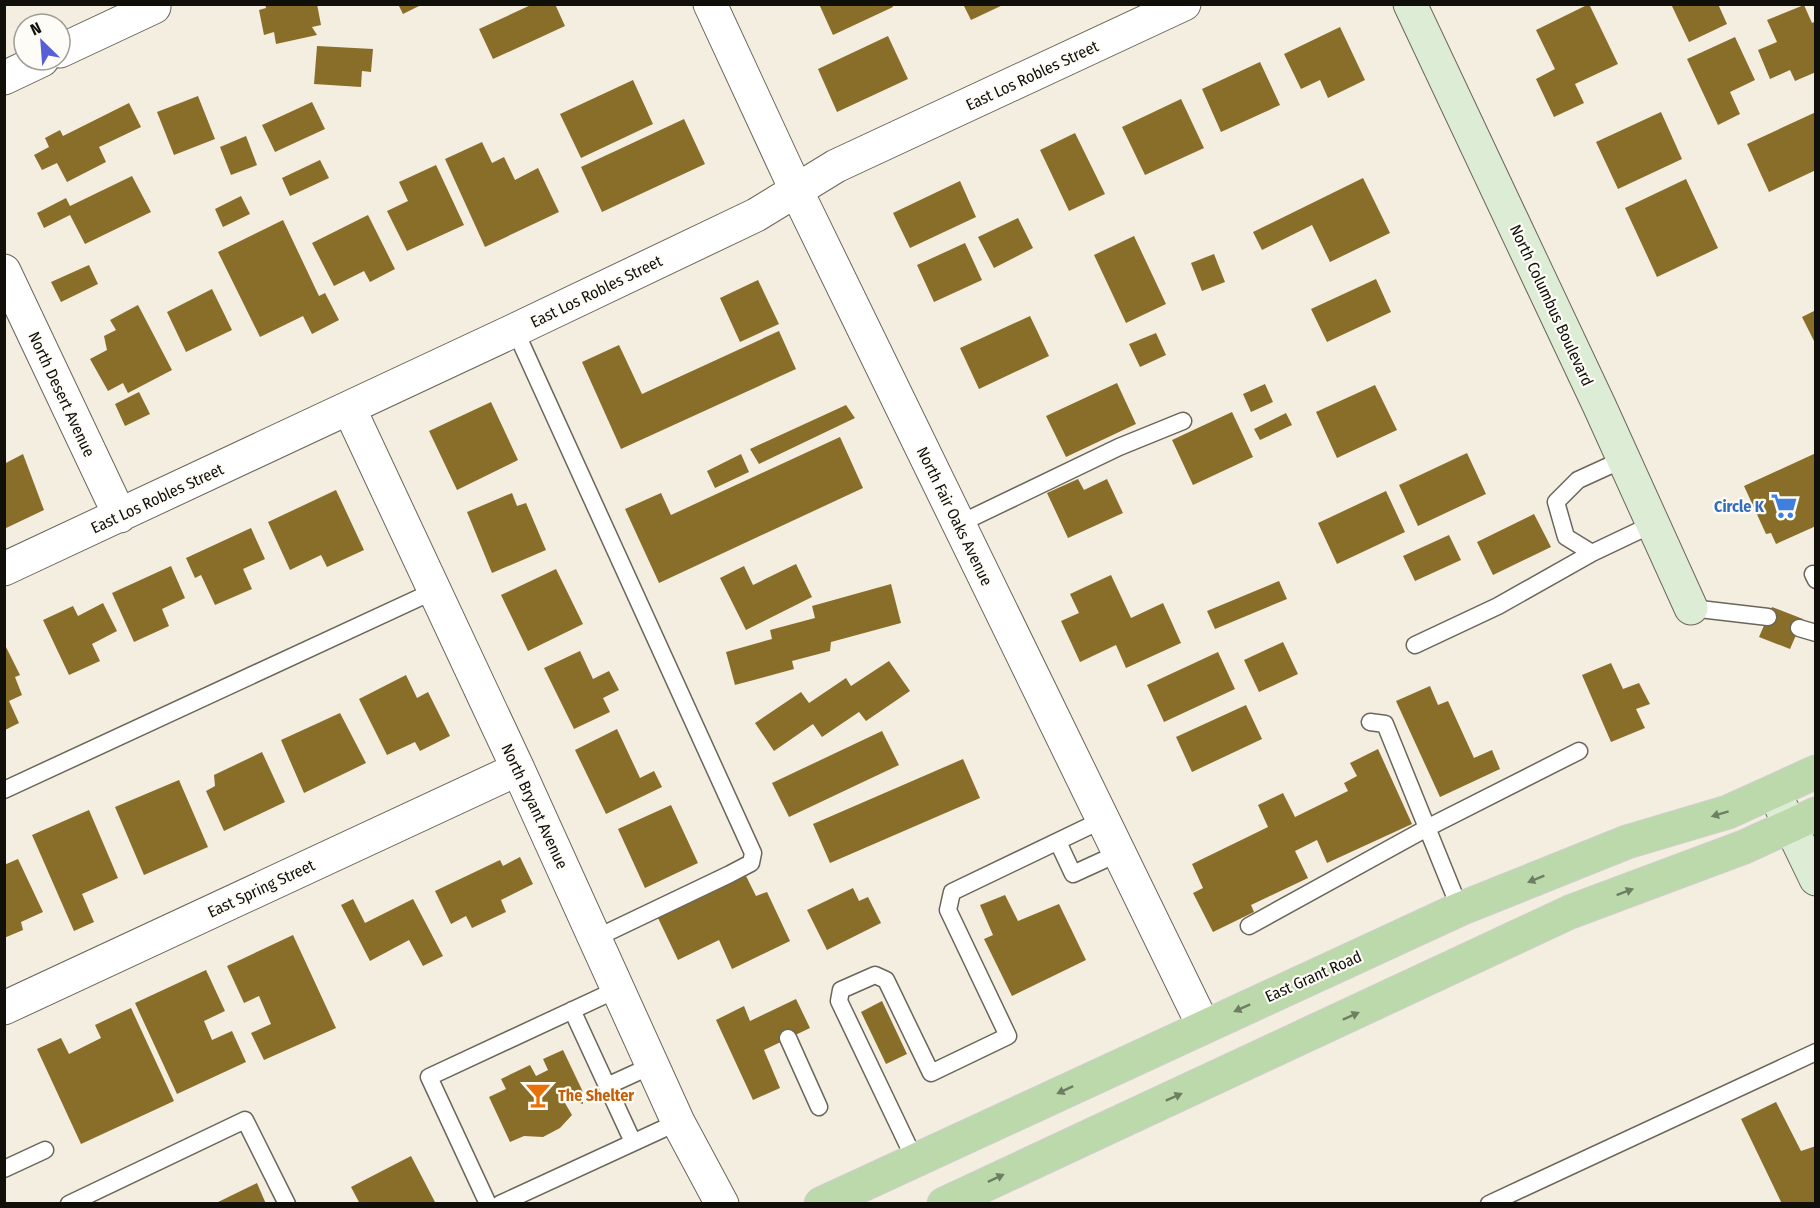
<svg xmlns="http://www.w3.org/2000/svg" width="1820" height="1208" font-family="'Fira Sans Condensed',sans-serif">
<style>
.building{fill:#896e2a}
.lines{fill:none;stroke-linecap:round;stroke-linejoin:round}
.lane-casing{stroke:#6b665a;stroke-width:19}
.street-casing{stroke:#6b665a;stroke-width:35}
.secondary-casing{stroke:#6b665a;stroke-width:35}
.primary-casing{stroke:#cfcfce;stroke-width:35}
.lane{stroke:#fff;stroke-width:16}
.street{stroke:#fff;stroke-width:33}
.secondary{stroke:#ddecd4;stroke-width:33}
.primary{stroke:#bbd9aa;stroke-width:33}
.oneway{fill:#6e7e62}
.labels{text-anchor:middle;stroke-width:4.5;stroke-linejoin:round;paint-order:stroke}
.street-label{font-size:16px;fill:#110f0a;stroke:#fefcf6}
.shop-label{font-size:16px;font-weight:bold;fill:#366cbe;stroke:#fefcf6;text-anchor:end}
.food-label{font-size:16px;font-weight:bold;fill:#c56008;stroke:#fefcf6;text-anchor:start}
</style>
<rect width="100%" height="100%" fill="#f4eee1"/>
<path class="building" d="M265,4H317L321,25L312,27L317,35L276,44L274,32L264,35L259,10L266,8Z
M398,4H423L403,14Z
M533,4H555L565,26L493,59L479,29Z
M819,4H892L893,7L833,35Z
M963,4H1005L971,20Z
M1589,4L1618,64L1575,84L1584,103L1554,117L1536,79L1555,69L1536,30Z
M1671,4H1718L1727,24L1689,42Z
M1804,5L1812,23L1816,21V72L1795,81L1790,70L1770,79L1758,50L1777,42L1767,20Z
M1340,27L1365,80L1328,98L1320,80L1301,89L1284,54Z
M888,36L908,79L837,112L818,69Z
M1735,37L1755,80L1730,92L1740,114L1718,125L1687,59Z
M317,46L373,49L371,72L362,71L361,87L314,84Z
M1260,62L1280,105L1221,132L1202,89Z
M633,80L653,124L581,158L560,114Z
M198,96L215,139L174,155L157,112Z
M1181,99L1204,148L1145,175L1122,127Z
M312,102L325,129L275,152L262,125Z
M129,103L141,127L99,147L106,162L67,182L57,163L42,170L34,155L49,147L45,138L60,130L63,136Z
M1661,112L1682,159L1618,189L1596,142Z
M1816,112V170L1769,192L1747,144Z
M684,119L705,164L602,212L581,167Z
M1075,133L1105,194L1069,211L1040,150Z
M246,136L257,165L231,175L220,147Z
M482,142L492,163L504,157L515,180L538,168L559,212L485,247L445,159Z
M320,160L329,178L290,196L282,178Z
M436,165L464,225L407,251L387,211L408,201L399,182Z
M132,176L151,212L85,244L70,215L44,228L37,213L66,198L70,206Z
M1363,178L1390,233L1330,262L1312,225L1262,250L1253,232Z
M1686,179L1718,248L1657,277L1625,208Z
M960,181L976,217L910,248L893,213Z
M241,196L250,214L223,227L215,209Z
M368,215L395,269L370,282L364,271L334,286L312,243Z
M1018,218L1033,248L994,268L978,237Z
M283,220L319,296L325,293L339,320L312,334L303,316L260,337L218,252Z
M1134,236L1166,304L1126,323L1094,255Z
M965,243L982,280L934,302L917,265Z
M1214,254L1225,282L1202,291L1191,263Z
M89,265L98,284L61,302L51,282Z
M1376,279L1391,312L1327,342L1311,309Z
M758,280L779,324L740,342L720,298Z
M212,289L232,330L186,352L167,312Z
M138,305L172,370L128,393L123,383L108,391L90,359L107,350L104,336L116,330L110,320Z
M1816,310V345L1802,317Z
M1030,316L1049,356L979,389L960,348Z
M779,331L796,369L621,449L582,362L619,345L642,394Z
M1156,333L1166,355L1140,367L1129,344Z
M1117,383L1136,424L1066,457L1046,416Z
M1265,384L1273,402L1251,412L1243,394Z
M1375,385L1397,430L1337,458L1316,412Z
M139,392L150,414L125,426L115,404Z
M491,402L518,460L457,490L429,431Z
M846,405L855,418L759,464L750,449Z
M1232,412L1253,457L1193,485L1172,440Z
M1286,413L1292,425L1260,440L1254,429Z
M840,437L863,488L659,583L625,509L661,493L671,515Z
M1467,453L1486,494L1418,526L1399,485Z
M1816,453V526L1776,544L1771,533L1766,534L1744,486Z
M23,454L44,510L4,529V464Z
M741,454L749,472L715,488L707,471Z
M1078,479L1084,490L1107,479L1123,513L1068,538L1047,493Z
M336,490L364,550L327,567L321,555L290,570L268,522Z
M1386,491L1405,532L1337,564L1318,523Z
M512,493L517,506L526,503L546,550L492,573L467,512Z
M1534,514L1551,547L1493,575L1477,542Z
M251,528L265,559L243,569L252,589L215,605L201,575L195,578L186,558Z
M1449,535L1461,560L1415,581L1403,556Z
M796,564L812,597L746,630L720,578L744,566L753,585Z
M171,566L185,598L162,609L169,626L134,642L112,593Z
M556,569L583,624L528,651L501,595Z
M1111,575L1131,618L1163,603L1181,643L1126,668L1116,645L1080,662L1061,621L1079,613L1070,594Z
M1279,581L1287,599L1215,629L1207,611Z
M891,584L901,623L831,642L830,651L792,661L794,669L735,685L726,652L772,639L770,630L815,618L812,606Z
M103,603L117,631L92,644L100,661L69,675L43,620L73,606L78,616Z
M1772,607L1803,619L1790,649L1759,637Z
M1283,642L1298,674L1259,692L1244,660Z
M5,645L20,675L15,677L22,695L9,701L19,723L5,730Z
M580,651L593,679L609,671L619,690L603,698L610,712L574,729L544,668Z
M1218,652L1235,689L1164,722L1147,685Z
M889,661L910,691L866,721L859,712L822,737L813,724L774,751L755,723L801,692L809,703L846,678L851,686Z
M1611,663L1623,689L1639,683L1650,704L1636,709L1645,728L1611,742L1582,675Z
M406,675L417,698L428,692L450,736L420,751L415,742L387,755L359,699Z
M1430,686L1438,705L1448,701L1474,758L1492,750L1500,769L1440,797L1396,701Z
M1246,705L1262,739L1192,772L1176,737Z
M340,713L366,763L304,793L281,740Z
M617,729L640,778L654,771L662,787L606,814L575,750Z
M882,731L899,765L789,817L772,783Z
M1378,749L1412,824L1327,863L1317,840L1295,851L1308,878L1251,905L1254,912L1213,932L1193,893L1203,888L1192,864L1268,827L1258,805L1283,793L1295,817L1348,791L1344,783L1357,776L1350,763Z
M262,752L285,802L224,831L206,791L215,786L214,775Z
M963,759L980,798L830,863L813,824Z
M179,780L208,847L144,875L115,807Z
M671,805L698,863L645,888L618,829Z
M89,810L118,878L82,894L94,922L74,931L32,835Z
M520,857L533,884L501,900L506,912L472,928L466,916L451,924L435,891L500,860L503,866Z
M18,859L43,912L21,922L23,930L4,938V865Z
M746,876L756,896L767,892L790,941L732,969L719,940L678,960L658,918Z
M853,888L859,901L868,897L881,923L827,950L807,910Z
M1005,895L1018,921L1059,904L1086,960L1012,996L984,939L993,935L980,905Z
M353,899L365,923L413,899L443,956L423,966L409,940L370,961L341,905Z
M293,935L336,1028L264,1060L251,1033L271,1024L259,996L244,1003L227,966Z
M206,970L225,1011L204,1021L212,1040L232,1031L246,1062L177,1094L135,1003Z
M796,999L810,1028L764,1050L780,1088L753,1100L716,1020L744,1006L750,1021Z
M882,1001L907,1054L886,1064L861,1012Z
M131,1008L174,1101L81,1144L37,1049L61,1038L69,1054L101,1038L95,1025Z
M563,1050L583,1092V1104L562,1098L572,1115L560,1128L543,1137L524,1136L510,1142L489,1097L506,1089L501,1079L530,1065L536,1076L548,1070L543,1059Z
M1776,1102L1801,1151L1816,1146V1204H1782L1741,1119Z
M411,1156L436,1204H360L351,1187Z
M257,1183L266,1204H214Z"/>
<g class="lines">
<g class="lane-casing">
<path id="lane" d="M515,330L753,853L751,863L730,874L596,938
M1624,459L1578,480L1556,502L1566,537L1592,553L1653,524
M959,524L1119,447L1183,421
M1813,574L1816,580
M1691,608L1768,617
M1799,628L1816,633
M1415,645L1498,606L1592,553
M1370,722L1385,724L1460,909
M4,790L436,590
M1058,842L1073,874L1119,853
M1249,926L1427,828L1579,751
M572,1010L633,1142
M788,1038L819,1107
M607,1086L653,1065
M915,1160L839,1001L841,990L875,975L886,980L931,1073L1008,1036L948,910L952,892L1102,820
M4,1169L45,1150
M69,1204L245,1120L287,1204
M488,1204L429,1077L618,989
M500,1204L678,1122
M1489,1204L1816,1052"/>
</g>
<g class="street-casing">
<path id="street" d="M710,4L798,194L1203,1025
M60,51L154,7
M4,78L42,60
M4,271L120,516
M349,408L518,769L678,1122L722,1204
M4,569L515,330L756,215L836,166L1184,4
M4,1008L518,769"/>
</g>
<g class="secondary-casing">
<path id="secondary" d="M1410,4L1599,405L1691,608
M1774,792L1816,879"/>
</g>
<g class="primary-casing">
<path id="primary" d="M821,1204L1460,909L1627,842L1728,812L1816,772
M944,1204L1570,912L1744,847L1816,814"/>
</g>
<use href="#lane" class="lane"/>
<use href="#street" class="street"/>
<use href="#secondary" class="secondary"/>
<use href="#primary" class="primary"/>
</g>
<defs><path id="oneway-solid" d="M-6-.8H1V-3.2L6.5 0L1 3.2V.8H-6Z" transform="scale(1.5)"/></defs>
<g class="oneway">
<use href="#oneway-solid" transform="translate(1720 814) rotate(163)"/>
<use href="#oneway-solid" transform="translate(1536 879) rotate(158)"/>
<use href="#oneway-solid" transform="translate(1625 892) rotate(-21)"/>
<use href="#oneway-solid" transform="translate(1242 1008) rotate(156)"/>
<use href="#oneway-solid" transform="translate(1351 1016) rotate(-24)"/>
<use href="#oneway-solid" transform="translate(1065 1090) rotate(155)"/>
<use href="#oneway-solid" transform="translate(1174 1097) rotate(-24)"/>
<use href="#oneway-solid" transform="translate(996 1178) rotate(-25)"/>
</g>
<defs>
<g id="supermarket-bare" transform="scale(2.07)"><path d="M-6-5.5h2.5l.6 2H6L4.5 2H-2.5L-4.4-4H-6ZM-1.5 3.2a1.3 1.3 0 1 0 .1 0ZM3 3.2a1.3 1.3 0 1 0 .1 0Z" fill="#3f7fe0" stroke="#fefcf6" stroke-width="2.5" paint-order="stroke"/></g>
<g id="bar-bare" transform="scale(2.07)"><path d="M-6-5H6L.8 .8V4.5H3.5V6h-7V4.5H-.8V.8Z" fill="#e8710a" stroke="#fefcf6" stroke-width="2.5" paint-order="stroke"/></g>
</defs>
<g fill-rule="evenodd">
<use href="#supermarket-bare" x="1784" y="506"/>
<use href="#bar-bare" x="538" y="1095"/>
</g>
<g class="labels">
<g class="street-label">
<text transform="translate(1032 75) rotate(-25)" y="6">East Los Robles Street</text>
<text transform="translate(596 291) rotate(-26)" y="6">East Los Robles Street</text>
<text transform="translate(1552 305) rotate(65)" y="6">North Columbus Boulevard</text>
<text transform="translate(62 394) rotate(65)" y="6">North Desert Avenue</text>
<text transform="translate(157 498) rotate(-25)" y="6">East Los Robles Street</text>
<text transform="translate(955 516) rotate(64)" y="6">North Fair Oaks Avenue</text>
<text transform="translate(535 806) rotate(65)" y="6">North Bryant Avenue</text>
<text transform="translate(261 888) rotate(-25)" y="6">East Spring Street</text>
<text transform="translate(1313 976) rotate(-24)" y="6">East Grant Road</text>
</g>
<g class="shop-label">
<text x="1764" y="512">Circle K</text>
</g>
<g class="food-label">
<text x="558" y="1101">The Shelter</text>
</g>
</g>
<rect width="1820" height="1208" fill="none" stroke="#110f0a" stroke-width="12"/>
<g transform="translate(42 42) rotate(335)"><circle r="28" fill="#fefcf6" stroke="#9f9d98" stroke-width="1.5"/>
<path d="M0-4.5L10 22L0 15L-10 22Z" fill="#565fd6"/>
<text y="-9" font-size="16" font-weight="bold" text-anchor="middle" fill="#110f0a">N</text>
</g>
</svg>
